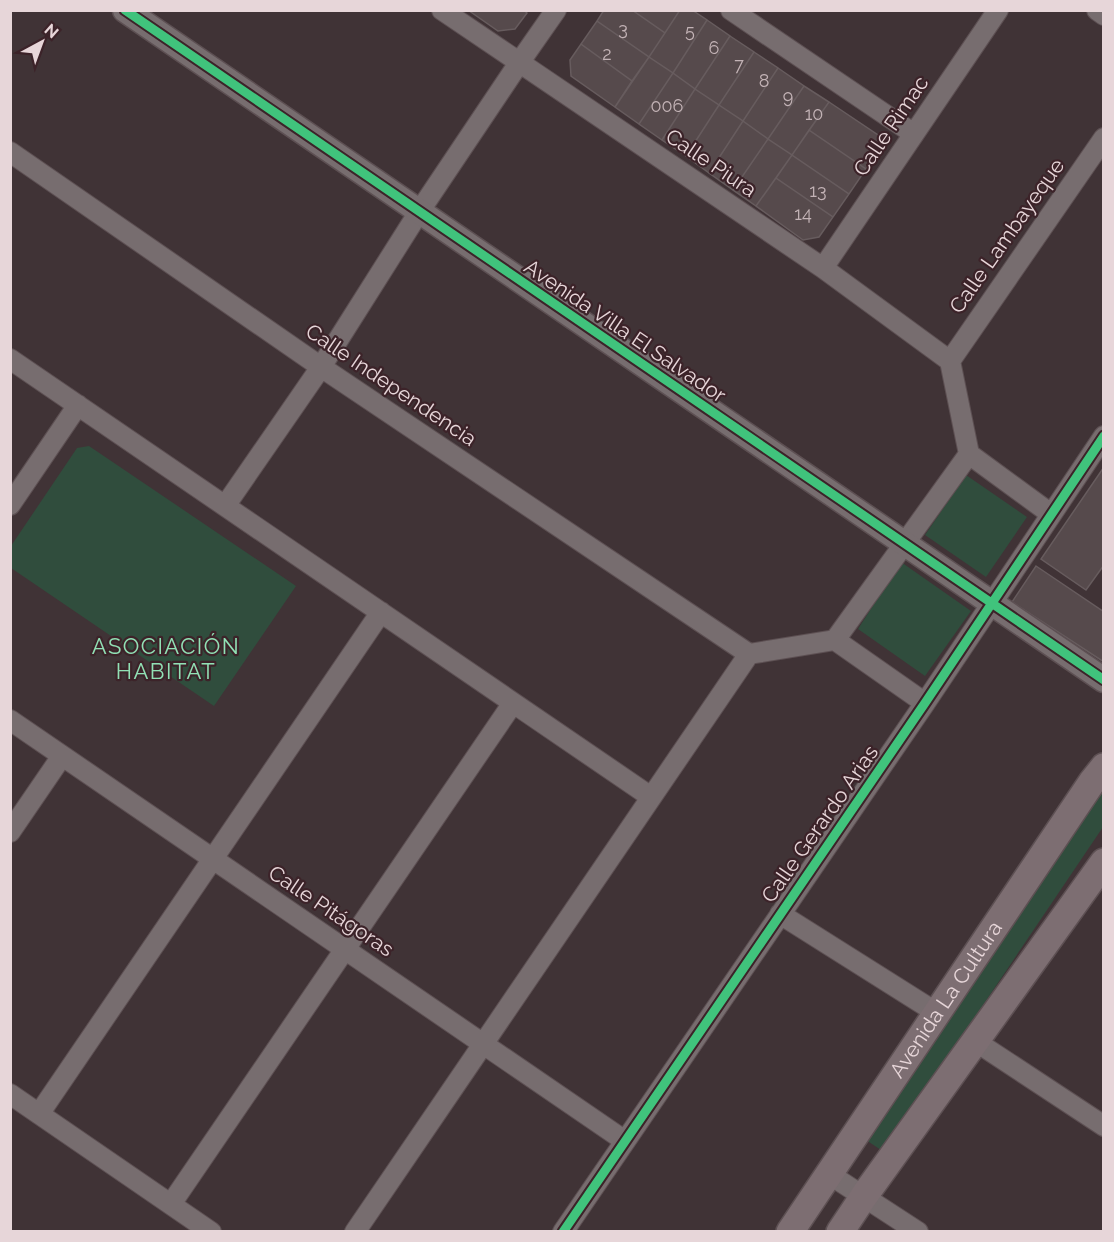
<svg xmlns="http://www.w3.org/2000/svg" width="1114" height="1242" font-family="Raleway,sans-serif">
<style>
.green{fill:#304d3d}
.building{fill:#564a4c;stroke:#675c5e;stroke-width:1.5}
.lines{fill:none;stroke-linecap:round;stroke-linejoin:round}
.minor-casing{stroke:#5d5053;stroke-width:22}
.tertiary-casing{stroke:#5d5053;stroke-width:27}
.secondary-casing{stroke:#5d5053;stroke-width:30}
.minor{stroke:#776d6f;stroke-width:20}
.tertiary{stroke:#776d6f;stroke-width:24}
.secondary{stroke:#7d6e72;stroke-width:27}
.cycleway-casing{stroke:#3c2329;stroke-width:13}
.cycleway{stroke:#40c37c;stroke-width:9}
.labels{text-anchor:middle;stroke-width:4.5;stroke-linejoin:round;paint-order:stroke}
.number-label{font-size:18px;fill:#c3b3b6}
.street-label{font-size:21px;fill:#e7d6d9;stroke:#3c2329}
.neighbourhood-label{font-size:22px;letter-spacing:1.5px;fill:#91e1b5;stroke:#3c2329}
</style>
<rect width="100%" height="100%" fill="#403336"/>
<path class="green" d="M89,446L296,586L214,706L11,568V546L77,448Z
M966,475L1027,517L986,577L925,535Z
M901,562L971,611L925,676L858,629Z
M1103,783V827L884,1152L863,1138Z"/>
<path class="building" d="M468,10H524L527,13L515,29L498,31Z
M604,10H632L665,33L649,57L597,21Z
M632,10H680L665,33Z
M680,10H692L707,20L673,73L649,57Z
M707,20L730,36L695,89L673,73Z
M597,21L649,57L632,81L581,44Z
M730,36L754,52L719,105L695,89Z
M581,44L632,81L615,107L571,76L570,60Z
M754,52L778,68L743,121L719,105Z
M649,57L673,73L639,124L615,107Z
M778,68L804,86L768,139L743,121Z
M673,73L695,89L662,140L639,124Z
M804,86L829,102L792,155L768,139Z
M695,89L719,105L686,156L662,140Z
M829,102L878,135L880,149L866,169L809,130Z
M719,105L743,121L709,173L686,156Z
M743,121L768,139L733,190L709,173Z
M809,130L866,169L849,194L792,155Z
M768,139L792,155L756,206L733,190Z
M792,155L849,194L833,217L776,178Z
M776,178L833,217L819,237L803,240L756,206Z
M1104,467V565L1086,590L1041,559Z
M1036,566L1104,612V662L1012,602Z"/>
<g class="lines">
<g class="minor-casing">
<path id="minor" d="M442,10L823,268L950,361
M731,10L914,134
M1097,10L1104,15
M10,152L321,367L749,654
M823,268L998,10
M10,359L651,797
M950,361L1104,138
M950,361L969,454L1051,514
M10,505L78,405
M225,506L321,367L419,212L519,63L556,10
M835,640L969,454
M835,640L925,703
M749,654L835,640
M10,720L625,1141
M10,832L62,756
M780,914L937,1013
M975,1041L1104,1126
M10,1094L211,1232
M39,1114L381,612
M829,1174L918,1232
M171,1204L513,703
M355,1232L749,654
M563,1232L925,703L1104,436"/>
</g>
<g class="tertiary-casing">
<path id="tertiary" d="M125,10L1104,680"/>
</g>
<g class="secondary-casing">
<g id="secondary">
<path id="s1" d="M790,1232L1092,782L1104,767"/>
<path d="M840,1232L864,1196L1104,862"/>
</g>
</g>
<use href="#minor" class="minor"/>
<use href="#tertiary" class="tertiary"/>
<use href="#secondary" class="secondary"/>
<g class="cycleway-casing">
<path id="cycleway" d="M125,10L1104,680
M563,1232L925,703L1104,436"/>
</g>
<use href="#cycleway" class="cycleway"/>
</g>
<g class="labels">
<g class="number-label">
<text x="623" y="35">3</text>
<text x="690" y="37">5</text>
<text x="714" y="54">6</text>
<text x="607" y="60">2</text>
<text x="739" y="71">7</text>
<text x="764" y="87">8</text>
<text x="788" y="103">9</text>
<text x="667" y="112">006</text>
<text x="814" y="120">10</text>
<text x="818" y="197">13</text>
<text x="803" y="220">14</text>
</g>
<g class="street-label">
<text transform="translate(891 126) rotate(-56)" y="7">Calle Rimac</text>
<text transform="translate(711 163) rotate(34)" y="7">Calle Piura</text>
<text transform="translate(1007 236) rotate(-55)" y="7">Calle Lambayeque</text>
<text transform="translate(625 331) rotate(34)" y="7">Avenida Villa El Salvador</text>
<text transform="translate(391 385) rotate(34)" y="7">Calle Independencia</text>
<text transform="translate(820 824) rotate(-55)" y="7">Calle Gerardo Arias</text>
<text transform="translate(331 911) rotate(34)" y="7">Calle Pitágoras</text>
<text dy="7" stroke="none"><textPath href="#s1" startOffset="280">Avenida La Cultura</textPath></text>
</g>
<g class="neighbourhood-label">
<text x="166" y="654">ASOCIACIÓN<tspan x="166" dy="25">HABITAT</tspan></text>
</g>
</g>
<rect width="1114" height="1242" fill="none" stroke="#e7d6d9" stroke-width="24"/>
<g transform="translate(42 42) rotate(41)" stroke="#3c2329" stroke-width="4.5" paint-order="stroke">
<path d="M0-4.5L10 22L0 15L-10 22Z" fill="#e7d6d9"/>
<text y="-9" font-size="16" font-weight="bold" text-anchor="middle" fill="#e7d6d9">N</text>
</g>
</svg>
